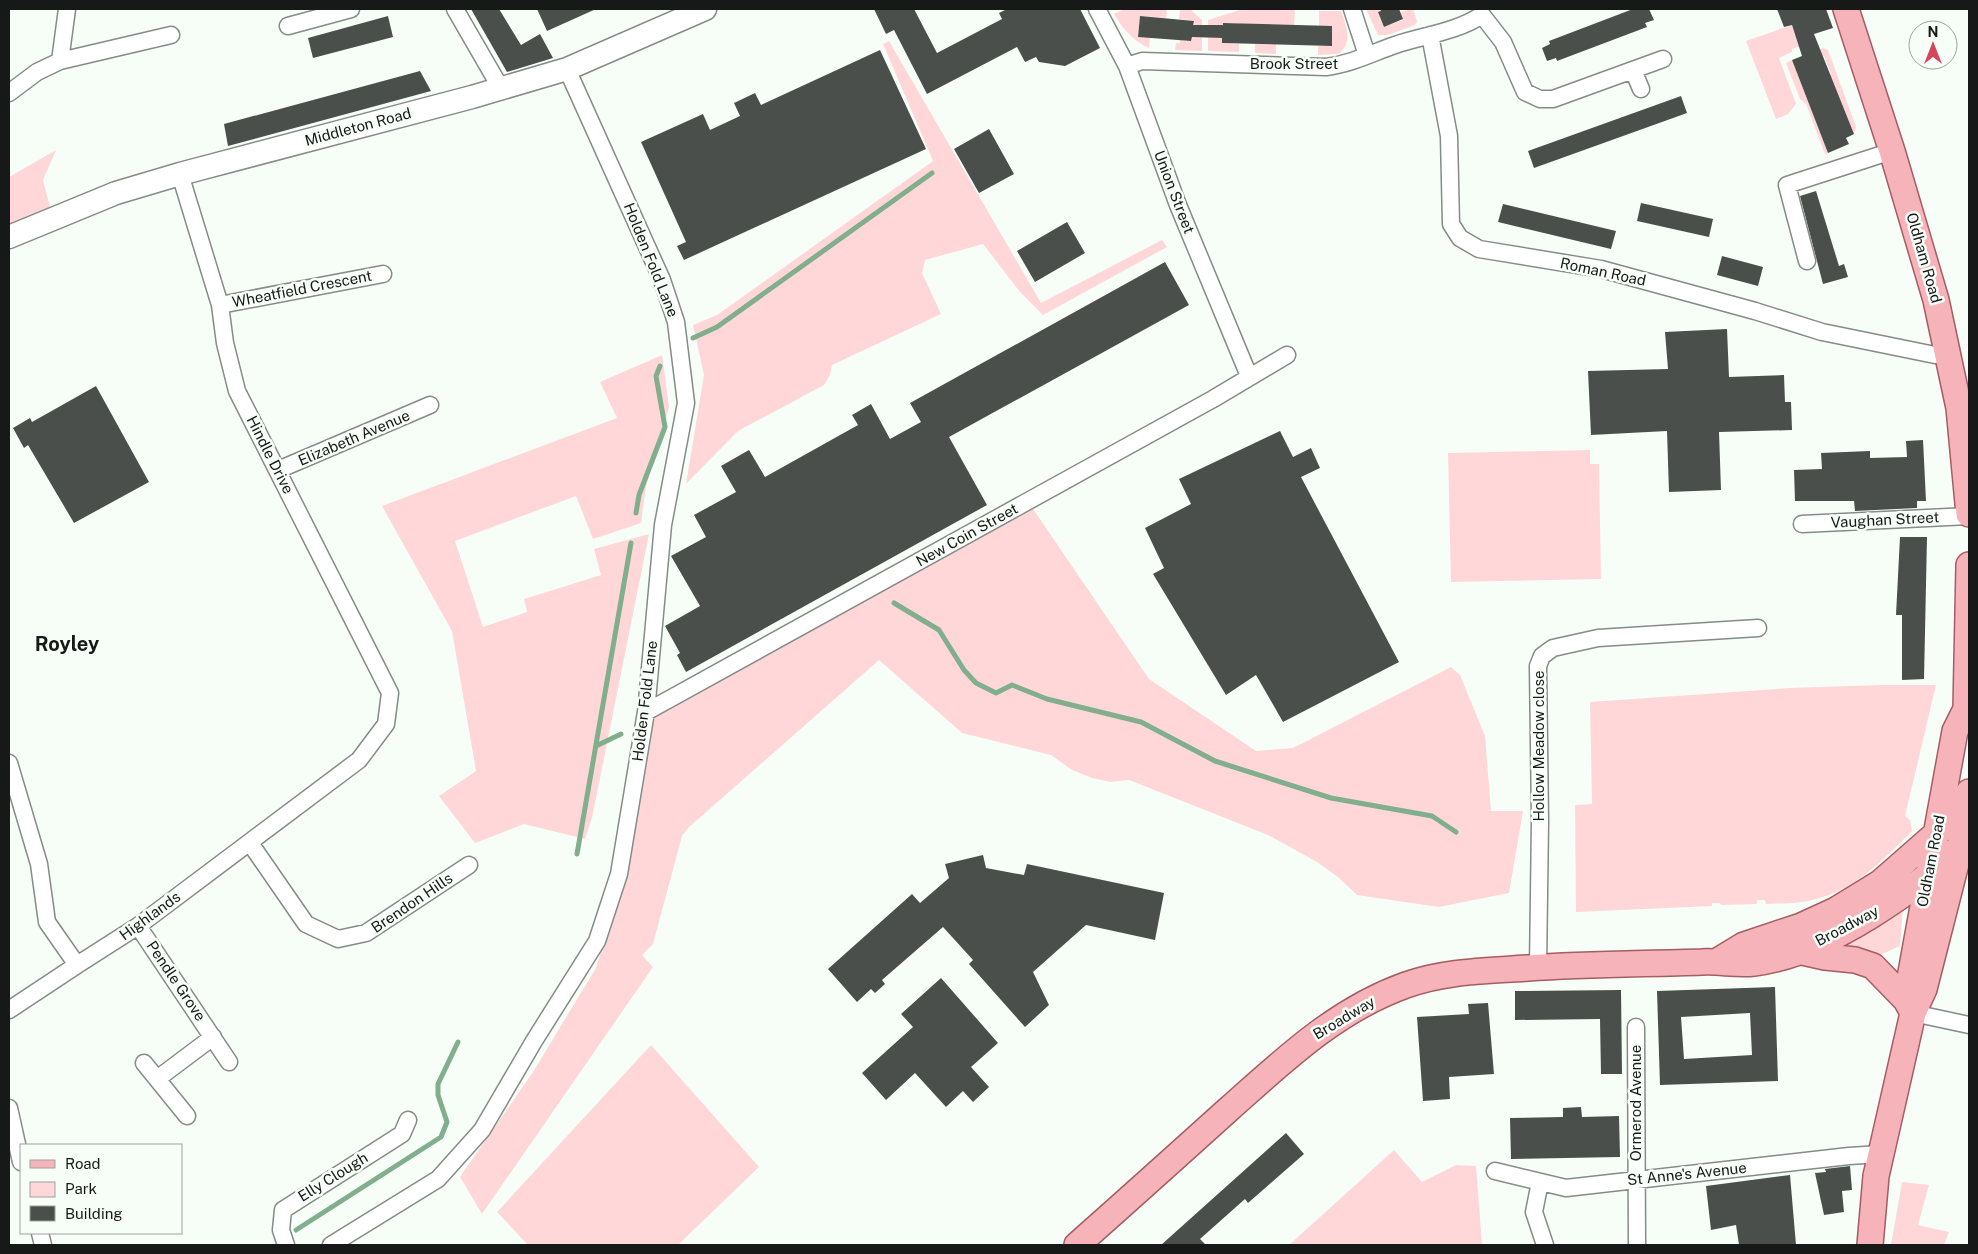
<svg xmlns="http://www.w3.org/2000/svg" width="1978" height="1254" font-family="'Public Sans',sans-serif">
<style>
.green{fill:#ffd7d9}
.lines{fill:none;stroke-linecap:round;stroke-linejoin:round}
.stream{stroke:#81ae8d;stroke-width:5}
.building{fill:#4a4f4b;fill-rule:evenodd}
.street-casing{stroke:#858b86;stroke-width:19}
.secondary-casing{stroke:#858b86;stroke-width:25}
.primary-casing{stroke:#a45d63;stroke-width:28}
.street{stroke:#fff;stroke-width:16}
.secondary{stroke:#fff;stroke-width:22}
.primary{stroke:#f6b4ba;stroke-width:25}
.labels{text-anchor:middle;stroke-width:5;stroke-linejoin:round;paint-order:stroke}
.street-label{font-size:15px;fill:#171918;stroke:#f7fef8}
.district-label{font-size:20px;font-weight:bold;fill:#171918;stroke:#f7fef8}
</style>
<rect width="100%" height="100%" fill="#f7fef8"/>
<path class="green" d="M1124,9H1167L1166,18L1140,16L1138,36L1150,37L1149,48C1133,41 1123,29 1114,14Z
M1180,9H1190L1202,20V51L1175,50L1176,43H1180V40L1191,41L1192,37H1195L1197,25H1193V21L1179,19Z
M1243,9L1295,10L1294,25H1283L1282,37L1276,38V54L1255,53V44L1239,23H1224L1212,38H1222V43L1239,44V52L1208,51V20Z
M1366,9H1380L1381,11L1378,13L1384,27L1403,20L1400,12L1413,9L1417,21L1415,25L1388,35H1378Z
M1319,11H1341C1346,26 1354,43 1338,54L1318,55V46H1332V26H1319Z
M1792,25L1795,34L1803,32L1811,43L1792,49V52L1779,58L1796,104L1788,114L1776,119L1746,41Z
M889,41L1041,303L1162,240L1167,247L1043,315L1020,292L983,244L925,260L922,273L941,314L832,365L830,375L824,385L738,431L686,484L704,375L693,325L717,315L933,161L883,44Z
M1823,48L1828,50L1856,127L1854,134L1835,87L1824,77L1831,74L1824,56L1817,59L1814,51Z
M1792,60L1828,153L1825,154L1806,104L1800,99L1786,63Z
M56,150L43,180L50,207L9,226V177Z
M662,355L669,407L646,486L641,523L593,539L576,496L455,541L483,627L527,612L524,599L601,575L594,549L649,534L592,818L585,839L524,824L475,843L439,796L476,771L452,631L382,506L617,418L600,382Z
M1590,450V464H1599L1601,579L1451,582L1448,453Z
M1031,506L1149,679L1256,751L1293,748L1451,667L1460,675L1485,736L1491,811H1523L1509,893L1439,907L1357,895L1338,877L1317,862L1268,835L1129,780L1110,782L1092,778L1072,770L1051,755L962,733L879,660L688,828L682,836L653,944L642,955L653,967L482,1214L460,1177L533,1072L596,968L606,935L650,714Z
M1881,685H1936L1905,816L1910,820L1912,831C1883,860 1854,891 1812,900C1798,904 1781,903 1766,904L1765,900H1757V904L1721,905L1720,903H1712V906L1576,912L1575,805L1592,804L1590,702L1789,688Z
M1903,907L1900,946L1878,956L1839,945Z
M651,1045L759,1167L678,1245H528L497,1212Z
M1394,1150L1422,1182L1456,1165L1476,1166L1482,1245H1289Z
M1902,1182L1929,1185L1918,1225L1949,1232L1944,1245H1891Z"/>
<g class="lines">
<path class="stream" d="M693,338L717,327L932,173
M636,513L639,495L665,427L656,376L660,366
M894,603L939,630L964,670L976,683L996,693L1012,685L1047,699L1141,722L1215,761L1331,798L1432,816L1456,832
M596,746L621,734
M577,854L631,543
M296,1230L441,1137L447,1122L438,1095V1084L458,1042"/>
</g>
<path class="building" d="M471,9H499L521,45L540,34L553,58L507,72Z
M537,9H596L547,31Z
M874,9H914L937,53L1002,19L999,13L1007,9H1080L1100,48L1065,66L1039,62L1036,57L1025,62L1017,47L927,94L894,30L886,34Z
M1380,9H1399L1403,19L1384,27L1378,12L1381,11Z
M1633,9H1649L1654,20L1645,23L1647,27L1557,61L1556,58L1547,61L1542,48L1550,44L1549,41Z
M1777,9H1826L1833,28L1814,34L1854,134L1846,138L1849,144L1828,153L1792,60L1802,56L1792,25L1784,27Z
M388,16L393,37L313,58L308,38Z
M1140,16L1194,21L1193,25H1223V23L1332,26V46L1222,43V38L1192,37L1191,41L1138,37Z
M880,50L926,149L684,260L677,246L686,242L641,142L703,114L710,130L740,116L734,103L755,93L761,105Z
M420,71L431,91L228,146L224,124Z
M1681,96L1687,113L1534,168L1528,151Z
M989,129L1014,174L979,193L954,149Z
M1816,191L1839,266L1844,264L1848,277L1823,284L1800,196Z
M1641,203L1713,219L1709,237L1637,221Z
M1503,204L1616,231L1611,249L1498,222Z
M1067,222L1085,253L1035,282L1017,251Z
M1722,256L1763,267L1758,286L1717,275Z
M1165,262L1189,305L949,437L987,505L686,672L677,655L680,653L665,626L700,606L671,556L706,537L694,515L736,492L721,466L749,450L765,477L858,425L852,415L871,404L890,439L921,422L910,403Z
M1727,329L1729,377L1784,375L1785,402H1791L1792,430L1719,432L1721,490L1669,492L1667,431L1591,435L1588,371L1668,369L1665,332Z
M96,386L149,482L74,523L28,445L24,448L13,428L30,418L32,422Z
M1280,431L1293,457L1311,448L1320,468L1301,477L1399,662L1283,722L1256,675L1226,695L1153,574L1164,568L1145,528L1191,504L1179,479Z
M1923,440L1926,501H1917V508L1855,511L1854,501H1795L1794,470L1822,469L1821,453L1870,451V458L1907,457L1906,441Z
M1900,537H1927L1924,679L1902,680V615H1896Z
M983,855L986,868L1024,875L1027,864L1164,893L1155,940L1086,925L1033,972L1049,1005L1025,1027L969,964L973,960L943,927L882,980L885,984L875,993L871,989L857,1002L828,969L912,894L920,903L949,878L945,864Z
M941,978L998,1043L971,1067L989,1087L973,1102L963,1091L946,1107L915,1073L886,1100L862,1073L913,1027L901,1014Z
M1775,987L1778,1081L1660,1085L1657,991ZM1750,1013L1752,1055L1684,1059L1681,1017Z
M1621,990L1622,1074H1601L1600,1019L1515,1020V991Z
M1488,1003L1494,1074L1449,1077L1450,1099L1423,1101L1417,1017L1469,1014L1468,1004Z
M1581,1107L1582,1117L1619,1116L1620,1157L1511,1159L1510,1118L1563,1117V1108Z
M1286,1133L1304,1154L1248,1203L1245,1199L1200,1239L1206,1245H1161Z
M1850,1166L1852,1190L1842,1191L1844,1212L1824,1215L1815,1173L1826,1172L1825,1169Z
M1790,1175L1796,1245H1739L1736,1225L1711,1230L1706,1186Z"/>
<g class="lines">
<g class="street-casing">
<path id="street" d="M455,9L496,80L499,90
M1097,9L1127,66L1178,205L1249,376
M1352,9L1367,55
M1482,15L1503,42L1525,92L1540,99H1553L1663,59
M288,26L351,9
M1430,35L1449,136L1451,224L1460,238L1479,249L1601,269L1755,311L1822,332L1935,355L1948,352
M60,61L67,9
M1127,66L1142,61L1326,67C1351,64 1372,53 1395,45C1425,35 1456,32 1482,15
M1633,70L1641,89
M9,93L37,72L60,61L171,35
M1807,261L1787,185L1892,151
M220,305L383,274
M278,470L430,405
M1802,524L1969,516
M646,712L1213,399L1287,355
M9,763L39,864L47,922L77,965L138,926L359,760L386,724L390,693L237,391L225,343L220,305L180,174
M250,843L306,924L338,939L366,933L469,865
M138,926L229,1062
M1538,968L1540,821L1538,666L1542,656L1553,648L1598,638L1758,628
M9,1010L77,965
M1913,1013L1969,1025
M1636,1027L1637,1245
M144,1063L187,1116
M157,1079L213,1037
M9,1108L21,1162
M1495,1171L1566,1188L1849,1156L1881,1154
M1540,1182L1534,1212L1545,1245
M40,1233L43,1245
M286,1245L281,1230L283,1210L402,1134L408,1120
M331,1245L438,1179L482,1130L534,1041L597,941L619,874L646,712L663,525L686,403L676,322L662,280L567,69"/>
</g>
<g class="secondary-casing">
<path id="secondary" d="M9,237L116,193L180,174L472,97L567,69L705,9"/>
</g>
<g class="primary-casing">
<path id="primary" d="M1846,9L1892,151L1936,300L1959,408L1969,514
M1969,565L1966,709L1969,720
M1798,951L1825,957L1855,960L1873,966L1906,1000L1912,1011
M1716,962L1744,945L1801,926L1836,910L1880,883L1969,805
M1906,1000L1955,731L1966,709
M1077,1245C1128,1200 1179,1154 1230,1108C1284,1060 1336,1010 1406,985C1445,971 1486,971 1528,968C1586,964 1644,964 1702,962C1719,961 1737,965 1754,963C1824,955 1921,888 1969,838
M1870,1245L1876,1176L1913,1013L1924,989L1960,848L1969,792"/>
</g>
<use href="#street" class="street"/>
<use href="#secondary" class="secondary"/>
<use href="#primary" class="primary"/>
</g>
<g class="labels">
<g class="street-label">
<text x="1294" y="69">Brook Street</text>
<text transform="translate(358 127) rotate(-15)" y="5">Middleton Road</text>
<text transform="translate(1174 192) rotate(69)" y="5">Union Street</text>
<text transform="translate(1924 258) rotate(74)" y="5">Oldham Road</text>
<text transform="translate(651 260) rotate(68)" y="5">Holden Fold Lane</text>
<text transform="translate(1603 272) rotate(12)" y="5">Roman Road</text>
<text transform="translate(302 289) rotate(-11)" y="5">Wheatfield Crescent</text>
<text transform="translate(354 438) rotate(-23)" y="5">Elizabeth Avenue</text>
<text transform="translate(270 455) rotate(63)" y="5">Hindle Drive</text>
<text transform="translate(1885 520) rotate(-3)" y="5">Vaughan Street</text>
<text transform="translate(967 535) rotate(-29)" y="5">New Coin Street</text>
<text transform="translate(645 701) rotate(-83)" y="5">Holden Fold Lane</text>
<text transform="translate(1539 746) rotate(-90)" y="5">Hollow Meadow close</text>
<text transform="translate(1931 861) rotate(-79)" y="5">Oldham Road</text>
<text transform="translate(412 903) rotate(-34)" y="5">Brendon Hills</text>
<text transform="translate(150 916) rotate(-36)" y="5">Highlands</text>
<text transform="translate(1847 926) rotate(-28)" y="5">Broadway</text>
<text transform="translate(176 981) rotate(56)" y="5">Pendle Grove</text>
<text transform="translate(1344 1018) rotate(-31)" y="5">Broadway</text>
<text transform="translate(1636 1103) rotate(-90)" y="5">Ormerod Avenue</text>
<text transform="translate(1687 1174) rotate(-6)" y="5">St Anne's Avenue</text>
<text transform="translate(333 1177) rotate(-32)" y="5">Elly Clough</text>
</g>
<g class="district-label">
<text x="67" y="651">Royley</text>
</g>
</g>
<rect width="1978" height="1254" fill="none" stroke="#171918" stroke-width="20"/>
<rect x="20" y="1144" width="162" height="90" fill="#f7fef8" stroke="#9da29e"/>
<rect x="30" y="1160" width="25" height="8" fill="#f6b4ba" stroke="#9da29e"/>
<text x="65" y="1169" font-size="15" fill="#171918">Road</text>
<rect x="30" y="1182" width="25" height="15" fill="#ffd7d9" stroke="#9da29e"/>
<text x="65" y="1194" font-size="15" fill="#171918">Park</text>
<rect x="30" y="1206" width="25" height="15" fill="#4a4f4b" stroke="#9da29e"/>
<text x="65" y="1219" font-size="15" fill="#171918">Building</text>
<g transform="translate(1933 45)"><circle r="24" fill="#f7fef8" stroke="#9da29e"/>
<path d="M0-4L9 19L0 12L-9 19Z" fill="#d5455b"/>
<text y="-8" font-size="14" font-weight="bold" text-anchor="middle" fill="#171918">N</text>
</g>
</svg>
